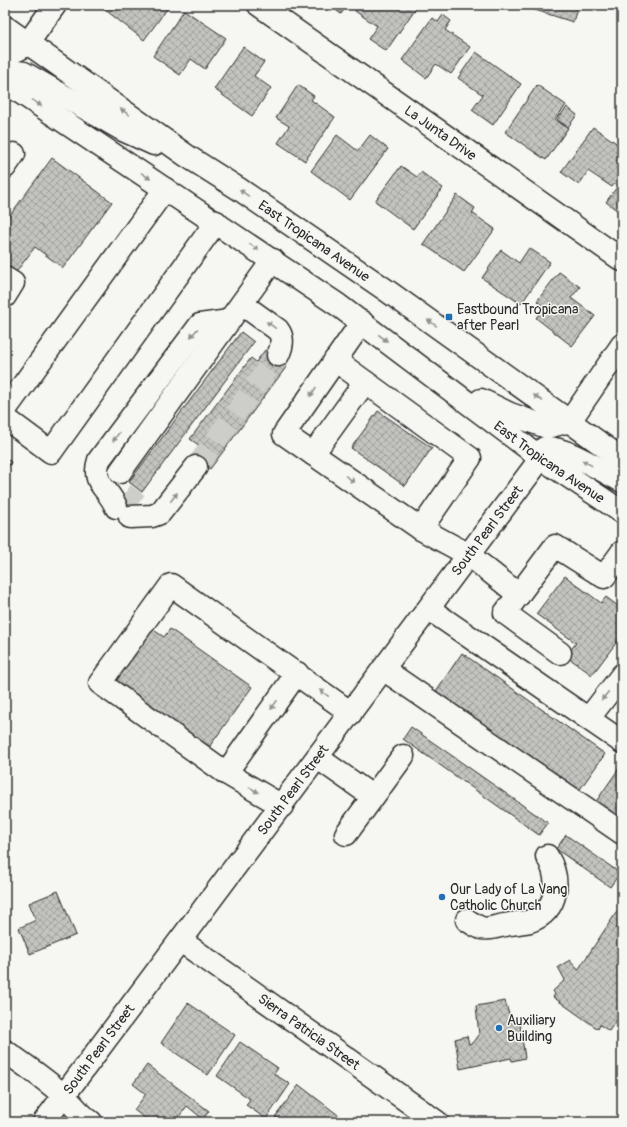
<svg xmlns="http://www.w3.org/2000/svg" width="627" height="1127" font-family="Pangolin,sans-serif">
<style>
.building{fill:url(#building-cross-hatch);stroke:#2b2b2b}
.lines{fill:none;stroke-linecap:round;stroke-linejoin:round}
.minor-tunnel{stroke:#cdcdca;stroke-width:22;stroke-dasharray:22 11;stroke-linecap:butt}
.minor-casing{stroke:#2b2b2b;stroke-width:25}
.major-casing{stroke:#2b2b2b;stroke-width:25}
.minor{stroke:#f6f6f2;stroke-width:22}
.major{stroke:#f6f6f2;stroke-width:22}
.oneway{fill:#90908e}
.poi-dot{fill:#1f6fb2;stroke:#f6f6f2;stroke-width:1.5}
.labels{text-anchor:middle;stroke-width:3;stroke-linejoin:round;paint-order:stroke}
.street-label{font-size:14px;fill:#2b2b2b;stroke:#f6f6f2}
.poi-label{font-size:14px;fill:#2b2b2b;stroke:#f6f6f2;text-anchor:start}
</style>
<defs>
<pattern id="building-cross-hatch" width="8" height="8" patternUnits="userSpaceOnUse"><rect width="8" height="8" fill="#c3c3c0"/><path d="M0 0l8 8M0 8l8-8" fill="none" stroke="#9f9f9c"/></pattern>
</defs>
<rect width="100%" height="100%" fill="#f6f6f2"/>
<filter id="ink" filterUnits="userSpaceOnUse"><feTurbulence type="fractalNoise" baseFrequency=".025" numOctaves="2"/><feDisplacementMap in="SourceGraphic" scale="8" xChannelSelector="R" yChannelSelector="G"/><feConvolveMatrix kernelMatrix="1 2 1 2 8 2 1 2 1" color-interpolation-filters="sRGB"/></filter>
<g filter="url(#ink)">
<path class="building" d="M99,5H170L144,40Z
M329,5H347L341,14Z
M359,5H418L386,51L368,39L377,26L355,11Z
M534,5H578L573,22L532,9Z
M616,5H622V17Z
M184,10L226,38L205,69L191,59L180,75L153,56Z
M443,15L451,21L445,30L470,47L451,74L436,64L426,78L402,60L432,18L438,22Z
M243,47L264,62L254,76L271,88L252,116L214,89Z
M476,52L521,84L493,125L472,110L483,95L458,78Z
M298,85L314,96L311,100L335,117L305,161L278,143L289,126L276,118Z
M537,85L566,105L555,120L568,128L546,160L505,132Z
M567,107L577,115L568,127L557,120Z
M593,127L622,147V173L612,187L588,171L579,185L561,172Z
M337,135L358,151L370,135L388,149L350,200L311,171Z
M52,158L112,202L63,268L35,247L16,272L5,264V233L8,228L5,225V222Z
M401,166L417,177L421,172L443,188L413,229L375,201Z
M617,187L622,191V214L606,202Z
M457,195L475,208L472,213L495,229L464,272L423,244Z
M529,248L550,262L521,304L482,278L501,250L519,263Z
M559,272L580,287L571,298L595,316L572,346L536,318L544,307L537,301Z
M241,332L254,342L142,492L129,482Z
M265,350L287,366L210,469L193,456L200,446L190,439L251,358L256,362Z
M378,411L432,448L405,486L351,448Z
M5,458L11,462L5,471Z
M565,576L601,603L606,597L622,609V635L592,675L566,656L576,643L536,614Z
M152,629L164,637L170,629L252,687L207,750L114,683Z
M462,653L605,754L578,792L436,691Z
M411,727L548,823L539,835L403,739Z
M622,764V822L595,803Z
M566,835L620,873L610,887L556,849Z
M58,891L76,935L30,954L19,928L36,920L29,903Z
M622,904V1012L609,1031L600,1025L598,1029L553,997L555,994L553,991L565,980L558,967L570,960L578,970Z
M505,1001L511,1021L519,1018L525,1058L512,1061L511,1058L460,1069L455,1039L467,1036L469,1044L474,1042L479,1035L476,1006Z
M188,1003L235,1035L208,1075L161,1043Z
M240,1042L278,1068L274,1074L290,1084L266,1119L246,1105L250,1099L217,1076Z
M147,1065L209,1111L203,1119L187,1106L175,1122H150L134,1110L146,1094L133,1084Z
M299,1085L346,1121L345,1122H282L275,1117Z"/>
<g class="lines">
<path class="minor-tunnel" d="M196,467L278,355
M124,494L138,504"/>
<g class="minor-casing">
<g id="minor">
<path id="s1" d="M259,5L622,260"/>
<path d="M28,43L55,5"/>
<path d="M5,167L14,154"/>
<path d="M5,278L13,283L5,296"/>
<path d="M242,304L278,330C284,338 282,347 278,355"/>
<path d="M362,322L284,434L421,529L469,555L519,595"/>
<path d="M335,360L470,458L421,529"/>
<path d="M5,410L165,189"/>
<path d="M5,418L51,452L216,222"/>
<path d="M570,421L622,345"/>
<path d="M313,454L365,382"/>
<path d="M120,472L273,260"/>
<path d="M116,507C108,487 91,484 99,460L200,325L229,321"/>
<path d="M130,517L152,516L160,513L196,467"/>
<path d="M429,609L622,742"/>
<path d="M560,653L505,613L555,546L604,577L622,552"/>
<path d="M383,669L622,833"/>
<path d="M589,718L622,675"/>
<path d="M318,758L372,796"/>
<path d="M226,773L297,673"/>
<path d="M282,806L226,773L100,683L171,585L351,713"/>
<path d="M346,834L403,756"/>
<path d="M467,920C471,923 476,926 481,928C487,930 498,926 505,925C513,923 523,923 530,921C559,911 561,879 547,856"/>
<path id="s2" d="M181,941L437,1122"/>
<path d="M5,1051C25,1065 44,1078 62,1094C72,1103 79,1114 91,1122"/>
<path id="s3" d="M44,1122L541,458"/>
</g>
</g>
<g class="major-casing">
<g id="major">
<path id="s4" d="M5,27L187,156L239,189L386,290L622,459"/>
<path d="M5,51C14,54 21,48 28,43"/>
<path d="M5,74L10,71L24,73L123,130L154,144"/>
<path id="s5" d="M5,82L338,305L541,458L622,512"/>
<path d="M481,400L510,414L547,427L570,421"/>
<path d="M541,458L545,448C565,446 603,472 622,481"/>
</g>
</g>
<use href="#minor" class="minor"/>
<use href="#major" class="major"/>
</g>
<defs><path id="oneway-solid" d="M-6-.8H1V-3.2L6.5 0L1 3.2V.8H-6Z"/></defs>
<g class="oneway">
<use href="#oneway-solid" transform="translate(37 103) rotate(34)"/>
<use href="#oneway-solid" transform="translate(125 112) rotate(-145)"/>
<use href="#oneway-solid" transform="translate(146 176) rotate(34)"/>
<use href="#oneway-solid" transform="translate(244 193) rotate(-146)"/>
<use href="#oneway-solid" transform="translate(254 247) rotate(34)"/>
<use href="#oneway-solid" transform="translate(432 323) rotate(-145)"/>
<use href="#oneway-solid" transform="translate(271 325) rotate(-144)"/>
<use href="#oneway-solid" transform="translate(194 333) rotate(130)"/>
<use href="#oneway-solid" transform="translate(383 338) rotate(37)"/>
<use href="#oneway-solid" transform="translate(313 392) rotate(124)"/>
<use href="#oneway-solid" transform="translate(538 398) rotate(-145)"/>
<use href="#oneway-solid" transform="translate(116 437) rotate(126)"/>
<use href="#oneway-solid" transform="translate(587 463) rotate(-151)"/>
<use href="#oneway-solid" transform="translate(350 479) rotate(35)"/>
<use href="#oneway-solid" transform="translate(174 497) rotate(-52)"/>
<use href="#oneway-solid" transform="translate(324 693) rotate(-144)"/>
<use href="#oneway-solid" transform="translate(605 696) rotate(128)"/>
<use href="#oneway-solid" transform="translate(274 705) rotate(125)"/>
<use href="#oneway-solid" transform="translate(254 790) rotate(30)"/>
</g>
</g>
<g class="poi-dot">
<rect x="445" y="313" width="8" height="8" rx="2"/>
<circle cx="442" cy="897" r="4"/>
<circle cx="499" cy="1028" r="4"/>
</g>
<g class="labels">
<g class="street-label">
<text dy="5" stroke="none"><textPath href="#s1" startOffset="222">La Junta Drive</textPath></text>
<text dy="5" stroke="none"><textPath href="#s4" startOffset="376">East Tropicana Avenue</textPath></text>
<text dy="5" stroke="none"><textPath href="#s5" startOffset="664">East Tropicana Avenue</textPath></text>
<text dy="5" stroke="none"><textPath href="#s3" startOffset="739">South Pearl Street</textPath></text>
<text dy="5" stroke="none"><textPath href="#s3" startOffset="415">South Pearl Street</textPath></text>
<text dy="5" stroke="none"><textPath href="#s2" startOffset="157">Sierra Patricia Street</textPath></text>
<text dy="5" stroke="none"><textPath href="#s3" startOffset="91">South Pearl Street</textPath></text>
</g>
<g class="poi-label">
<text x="457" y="314">Eastbound Tropicana<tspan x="457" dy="16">after Pearl</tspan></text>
<text x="450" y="894">Our Lady of La Vang<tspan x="450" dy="16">Catholic Church</tspan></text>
<text x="507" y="1025">Auxiliary<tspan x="507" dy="16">Building</tspan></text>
</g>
</g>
<rect width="627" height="1127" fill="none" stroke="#f6f6f2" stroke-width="20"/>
<rect x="10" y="10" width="607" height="1107" fill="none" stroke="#2b2b2b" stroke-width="1.5" filter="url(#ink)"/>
</svg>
